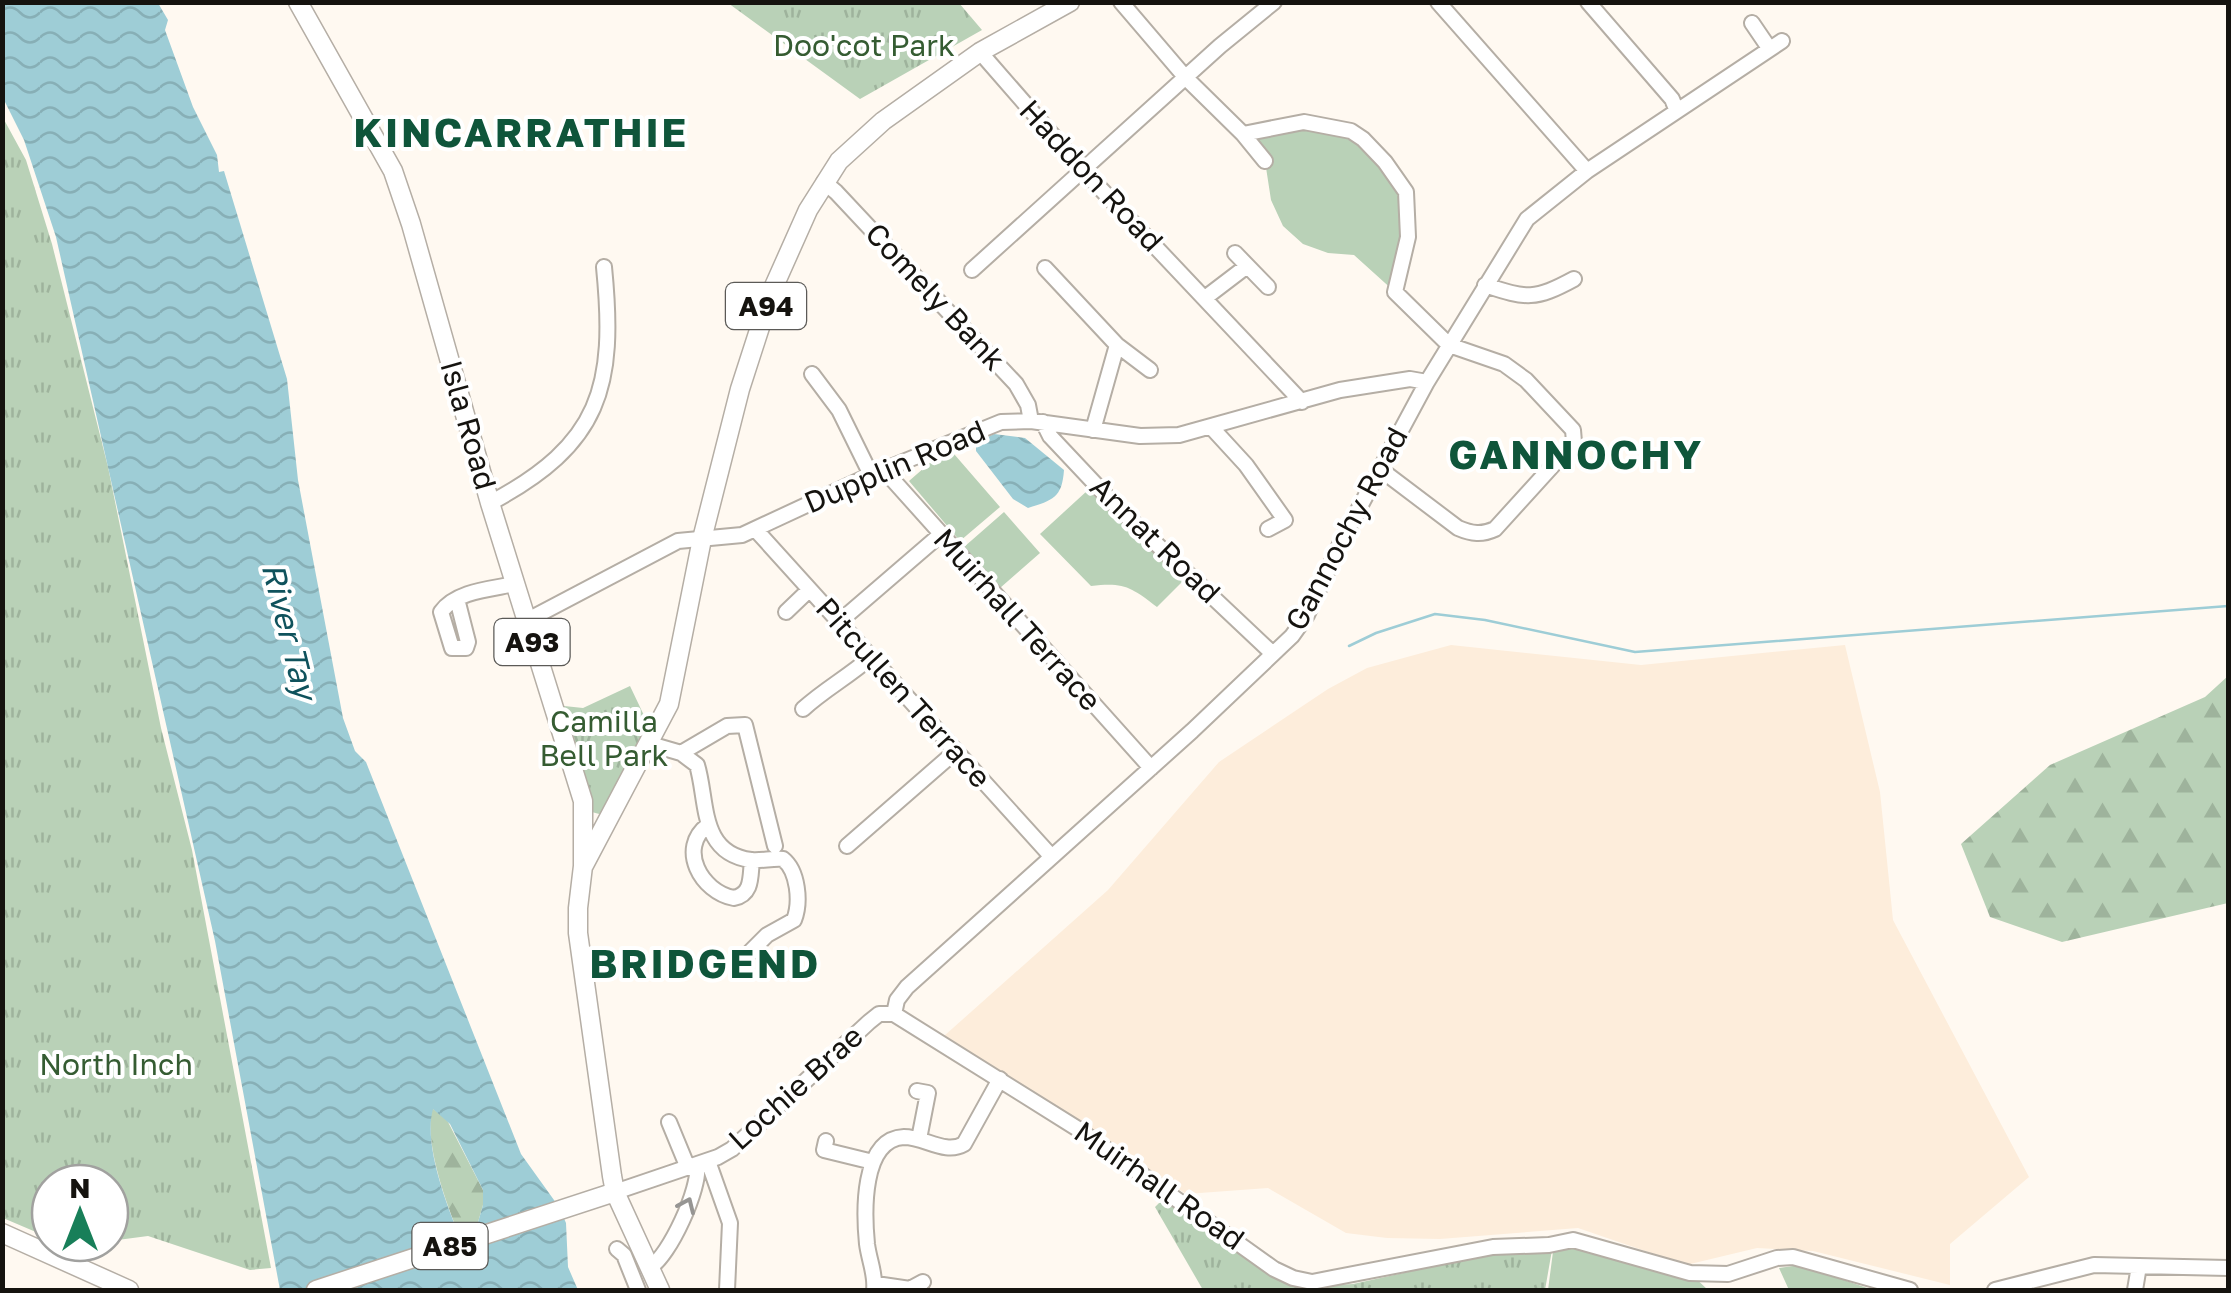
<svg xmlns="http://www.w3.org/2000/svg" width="2231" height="1293" font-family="'Golos Text',sans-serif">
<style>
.medical{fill:#fdeddb}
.green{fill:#b9d1b7}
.forest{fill:url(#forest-firs)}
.park{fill:url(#park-tufts)}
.water{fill:url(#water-waves);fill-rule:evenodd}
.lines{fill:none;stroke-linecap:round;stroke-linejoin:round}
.stream{stroke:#9ecdd6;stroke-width:2.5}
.minor-casing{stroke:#b5aea5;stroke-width:18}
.major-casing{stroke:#b5aea5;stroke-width:21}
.minor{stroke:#fff;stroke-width:14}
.major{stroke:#fff;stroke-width:18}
.oneway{stroke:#969593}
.labels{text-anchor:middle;stroke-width:8;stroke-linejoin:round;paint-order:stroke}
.shield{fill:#fff;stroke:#5b5a57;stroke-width:2.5}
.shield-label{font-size:28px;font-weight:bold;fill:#15130f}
.park-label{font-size:30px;fill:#355c32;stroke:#fff}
.street-label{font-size:30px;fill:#15130f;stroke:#fff}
.water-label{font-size:32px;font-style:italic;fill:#0f525c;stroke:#fff}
.district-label{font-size:40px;font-weight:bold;letter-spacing:2.5px;fill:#0f553a;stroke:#fff}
</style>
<defs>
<pattern id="forest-firs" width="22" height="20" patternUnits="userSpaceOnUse" patternTransform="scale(2.5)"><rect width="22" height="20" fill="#b9d1b7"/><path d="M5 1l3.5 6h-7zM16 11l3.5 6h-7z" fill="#9eb39c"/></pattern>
<pattern id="park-tufts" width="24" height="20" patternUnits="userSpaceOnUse" patternTransform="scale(2.5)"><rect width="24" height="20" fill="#b9d1b7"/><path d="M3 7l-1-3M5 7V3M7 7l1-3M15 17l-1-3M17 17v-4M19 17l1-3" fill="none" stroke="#9eb39c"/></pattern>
<pattern id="water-waves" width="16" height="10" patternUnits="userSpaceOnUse" patternTransform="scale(2.5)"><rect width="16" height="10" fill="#9ecdd6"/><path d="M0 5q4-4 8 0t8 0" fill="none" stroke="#87afb6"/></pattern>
</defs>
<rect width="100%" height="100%" fill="#fff9f1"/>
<path class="medical" d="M1451,645L1641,665L1845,645L1880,792L1893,920L2029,1177L1950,1244V1285L1813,1251L1757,1248L1686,1265L1578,1228L1440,1239L1387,1238L1346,1233L1268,1188L1186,1194L944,1036L1108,890L1219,762L1328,689L1367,668Z"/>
<path class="green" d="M1304,122L1351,131L1406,193L1395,292L1354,255L1328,253L1303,244L1283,226L1271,200L1265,161L1243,134Z
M948,447L1000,507L960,541L909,481Z
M1088,490L1184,580L1157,607C1131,587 1124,582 1091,586L1040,534Z
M1004,512L1040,553L1000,588L964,547Z
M1573,1240L1690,1273L1708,1290H1548L1554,1244Z
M1800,1265L1873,1290H1789L1779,1268Z"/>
<path class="forest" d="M2228,676V903L2062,942L1990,917L1961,844L2050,765L2205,697Z
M432,1108L447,1120L483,1190V1205L474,1236L461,1240C447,1205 424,1145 432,1108Z"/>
<path class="park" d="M728,3H959L982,30L860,99Z
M2,116L26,160L52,244L108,467L161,728L192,850L271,1268L250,1270L148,1236L110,1241V1183H50V1238L3,1218Z
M630,686L650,728L603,815L588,811L555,705L583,708Z
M1165,1197L1271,1275L1299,1287L1353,1284L1481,1256L1552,1250L1545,1290H1203L1155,1207Z"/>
<path class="water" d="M3,3H158L168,20L165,30L193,107L217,155L219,172L224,171L287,379L298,480L343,718L355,751L366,762L521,1154L559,1207L566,1223L568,1267L578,1290H280L215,941L56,237L24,140L3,98ZM433,1109L450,1124L483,1190V1205L474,1236L461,1240C447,1206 423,1144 433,1109Z
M994,434L1025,438L1064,470C1062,498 1053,500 1028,508L1013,499L976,451V443Z"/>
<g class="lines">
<path class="stream" d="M1349,646L1376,633L1435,614L1485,620L1635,652L2228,606"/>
<g class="minor-casing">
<path id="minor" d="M1121,2L1186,78L1243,134L1304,122L1351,131L1363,139L1385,162L1406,192L1408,237L1395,292L1449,345L1504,364L1526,380L1573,430L1574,442L1495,529C1482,535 1472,534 1458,528L1380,469
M1438,2L1587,171
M1588,2L1672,99L1676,109
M1752,23L1769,48
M980,52L1082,169L1302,402
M1243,134L1265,161
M824,182L836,192L1016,384L1028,405L1031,421
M1235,253L1268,287
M1045,268L1117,345L1093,430
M972,270L1220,46L1274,2
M1485,285C1527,299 1535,300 1574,279
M1205,298L1247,266
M1117,345L1150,370
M812,374L839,410L871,475
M1043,422L1050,436L1114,504L1273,654
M1212,428L1246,465L1285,520L1268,529
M884,470L1151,768
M490,503C601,444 616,387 604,267
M755,529L1051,856
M457,599L468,642L466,648H452L441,612C456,591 491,589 515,584
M786,612L809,590
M526,621L678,541L742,535L871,475L1001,422L1031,421L1140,436L1179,435L1340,390L1410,379L1427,382
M839,622L940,535
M803,709C825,689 848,677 871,657
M650,744L681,753L697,765C708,801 699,853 751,860C761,861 773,858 783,859C798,871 801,902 794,920L767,935L736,966
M681,753L727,726L745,725L775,846
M708,825C677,848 701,892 734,898C753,894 750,876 752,860
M847,846L956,751
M894,1014L897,1000L907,987L1192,731L1292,636L1307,615L1342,540L1427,382L1527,219L1587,171L1782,41
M894,1014L1078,1129L1274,1269L1293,1278L1312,1282L1493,1247L1549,1245L1573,1240L1690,1273L1728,1274L1777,1258L1793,1257L1910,1290
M917,1091L928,1093L919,1139
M669,1122L688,1168
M826,1141L824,1150L873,1162
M708,1161L730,1223L727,1290
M615,1192L718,1157L732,1149L869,1022L879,1014H894
M617,1249L624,1255L638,1290
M650,1267C669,1257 701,1187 697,1165
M876,1284L910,1289L923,1282
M874,1290C876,1275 869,1260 867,1244C864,1214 861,1139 904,1137C925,1137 945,1155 964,1144L1000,1079
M1995,1290L2094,1265L2228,1268
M2135,1290L2139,1266"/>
</g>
<g class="major-casing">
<path id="major" d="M298,2L393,171L411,224L490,503L583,801V866L578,908V933L612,1176L615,1192L660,1290
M584,865L669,704L702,539L740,389L771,293L808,210L839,161L883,121L980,52L1070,2
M2,1233L129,1290
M316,1290L615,1192"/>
</g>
<use href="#minor" class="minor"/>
<use href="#major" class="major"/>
</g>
<defs><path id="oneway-chevron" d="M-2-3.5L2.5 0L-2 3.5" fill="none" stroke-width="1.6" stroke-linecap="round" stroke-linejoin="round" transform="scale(2.5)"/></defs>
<use class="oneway" href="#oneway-chevron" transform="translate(687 1205) rotate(-66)"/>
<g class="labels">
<g class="shield">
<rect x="726" y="283" width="80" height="46" rx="8"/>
<rect x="494.5" y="619" width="75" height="46" rx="8"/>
<rect x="412.5" y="1223" width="75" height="46" rx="8"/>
</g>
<g class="shield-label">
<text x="766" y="316">A94</text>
<text x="532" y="652">A93</text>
<text x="450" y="1256">A85</text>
</g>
<g class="park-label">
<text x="864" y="56">Doo'cot Park</text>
<text x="604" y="732">Camilla<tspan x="604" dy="34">Bell Park</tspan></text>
<text x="116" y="1075">North Inch</text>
</g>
<g class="street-label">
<text transform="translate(1091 176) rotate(47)" y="10">Haddon Road</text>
<text transform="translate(935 297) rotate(47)" y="10">Comely Bank</text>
<text transform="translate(468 425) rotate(74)" y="10">Isla Road</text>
<text transform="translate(895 467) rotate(-23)" y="10">Dupplin Road</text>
<text transform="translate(1347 529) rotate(-62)" y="10">Gannochy Road</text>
<text transform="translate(1155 540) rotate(44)" y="10">Annat Road</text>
<text transform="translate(1017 620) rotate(48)" y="10">Muirhall Terrace</text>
<text transform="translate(903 693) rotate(48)" y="10">Pitcullen Terrace</text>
<text transform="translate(796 1088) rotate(-42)" y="10">Lochie Brae</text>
<text transform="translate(1159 1186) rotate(35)" y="10">Muirhall Road</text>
</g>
<g class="water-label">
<text transform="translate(289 631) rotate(76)" y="11">River Tay</text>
</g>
<g class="district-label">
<text x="521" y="147">KINCARRATHIE</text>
<text x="1576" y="469">GANNOCHY</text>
<text x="705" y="978">BRIDGEND</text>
</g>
</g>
<rect width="2231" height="1293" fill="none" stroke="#15130f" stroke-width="10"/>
<g transform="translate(80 1213)"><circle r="48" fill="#ffffff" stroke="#a1a19f" stroke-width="2.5"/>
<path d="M0-8L18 38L0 25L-18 38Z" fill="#187f59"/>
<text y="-15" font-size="28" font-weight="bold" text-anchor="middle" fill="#15130f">N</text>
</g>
</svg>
